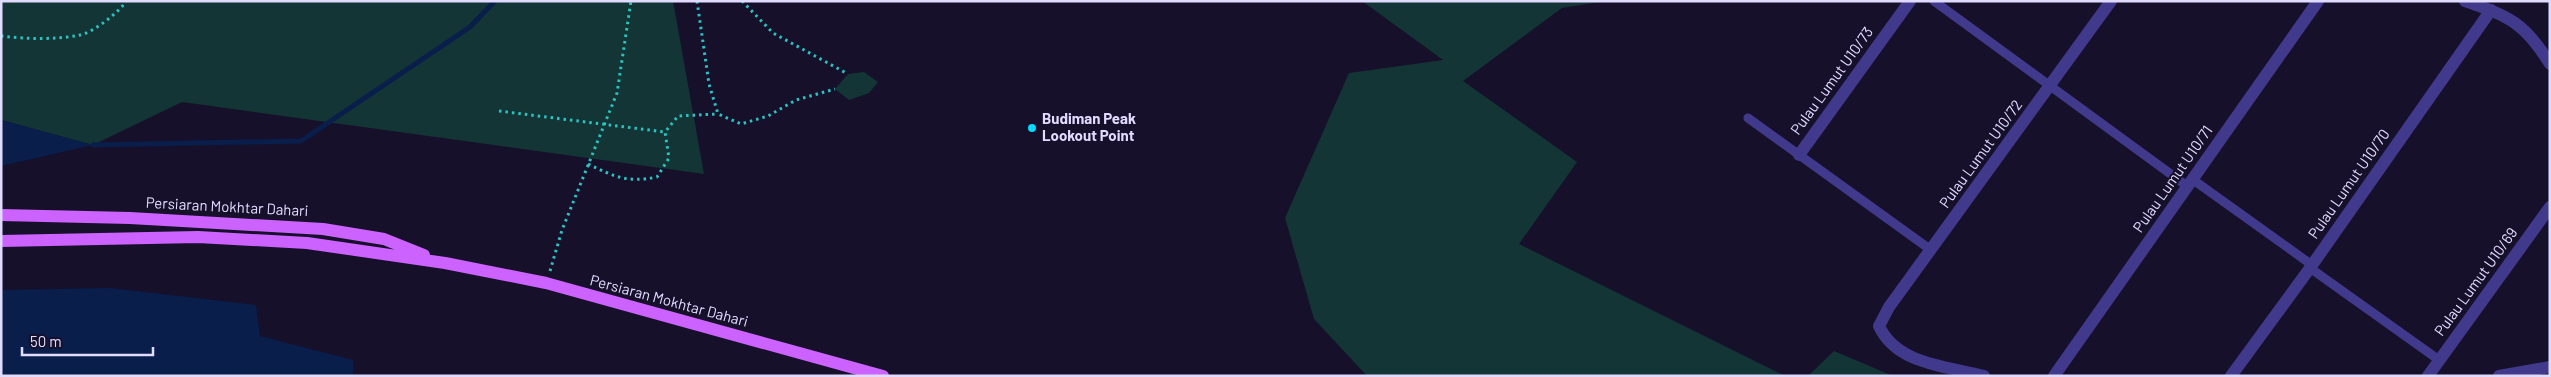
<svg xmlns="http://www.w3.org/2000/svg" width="2551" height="377" font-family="Barlow,sans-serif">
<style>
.green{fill:#133536}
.water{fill:#091e4b}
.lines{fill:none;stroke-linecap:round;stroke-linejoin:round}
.stream{stroke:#091e4b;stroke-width:5}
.path{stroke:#2dc1c0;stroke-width:3;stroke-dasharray:2.5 4;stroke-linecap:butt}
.lane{stroke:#413a8c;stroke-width:9}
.street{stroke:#413a8c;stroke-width:12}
.primary{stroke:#cc62ff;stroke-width:12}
.poi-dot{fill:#07d9ff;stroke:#16102b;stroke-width:2}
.labels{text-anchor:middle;stroke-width:4;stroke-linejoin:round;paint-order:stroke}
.street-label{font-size:15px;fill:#e1dbff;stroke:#16102b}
.poi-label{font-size:15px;font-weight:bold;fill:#e1dbff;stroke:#16102b;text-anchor:start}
</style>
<rect width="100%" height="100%" fill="#16102b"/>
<path class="green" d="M1,1H673L704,174L182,102L93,145L1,120Z
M1362,1H1605L1562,8L1463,81L1577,162L1519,244L1785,376H1367L1314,319L1285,218L1349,73L1443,60Z
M864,72L878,82L869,93L849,100L835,89L848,74Z
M1834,351L1893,376H1808Z"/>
<path class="water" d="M1,120L93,145L1,166Z
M110,288L256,305L260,336L353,360V376H1V290Z"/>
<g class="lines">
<path class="stream" d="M93,145L301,141L470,27L495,1"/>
<path class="path" d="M697,1L709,84L718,114L741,124L768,116L796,100L835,89
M742,1L773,33L848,74
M1,36C26,39 55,40 80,35C92,33 120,12 126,1
M499,111L665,132
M588,164C615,177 627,183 657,177L669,158L665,132L678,116L718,114
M550,271L562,230L617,93L631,1"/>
<path class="lane" d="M1934,1L2187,186
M1748,118L1931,250
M2192,179L2312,265
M2310,268L2439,360"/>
<path class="street" d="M2465,1C2509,16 2525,23 2550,64
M1799,155L1910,1
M1984,376C1947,366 1897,365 1879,326L1889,307L2111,1
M2054,376L2318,1
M2231,376L2310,268L2491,10
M2428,376L2550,207
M2499,376L2550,367"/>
<path class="primary" d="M1,215L130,218L323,229L384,239L424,255
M1,241L198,237L307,243L445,263L546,283L883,376"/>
</g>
<circle class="poi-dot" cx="1032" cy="128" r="5"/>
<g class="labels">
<g class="street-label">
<text transform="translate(1832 81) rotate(-54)" y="5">Pulau Lumut U10/73</text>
<text transform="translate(1981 154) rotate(-54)" y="5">Pulau Lumut U10/72</text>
<text transform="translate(2173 179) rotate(-55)" y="5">Pulau Lumut U10/71</text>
<text transform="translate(2349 184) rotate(-55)" y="5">Pulau Lumut U10/70</text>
<text transform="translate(227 207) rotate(3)" y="5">Persiaran Mokhtar Dahari</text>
<text transform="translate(2476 282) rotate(-54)" y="5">Pulau Lumut U10/69</text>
<text transform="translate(669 301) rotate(15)" y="5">Persiaran Mokhtar Dahari</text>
</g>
<g class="poi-label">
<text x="1042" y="124">Budiman Peak<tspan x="1042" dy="17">Lookout Point</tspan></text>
</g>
</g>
<rect width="2551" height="377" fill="none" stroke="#e1dbff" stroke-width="5"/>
<path d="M22 347v8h131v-8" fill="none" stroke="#e1dbff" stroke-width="2.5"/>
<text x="30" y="347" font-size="15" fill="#e1dbff" stroke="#16102b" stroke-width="4" paint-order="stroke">50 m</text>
</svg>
